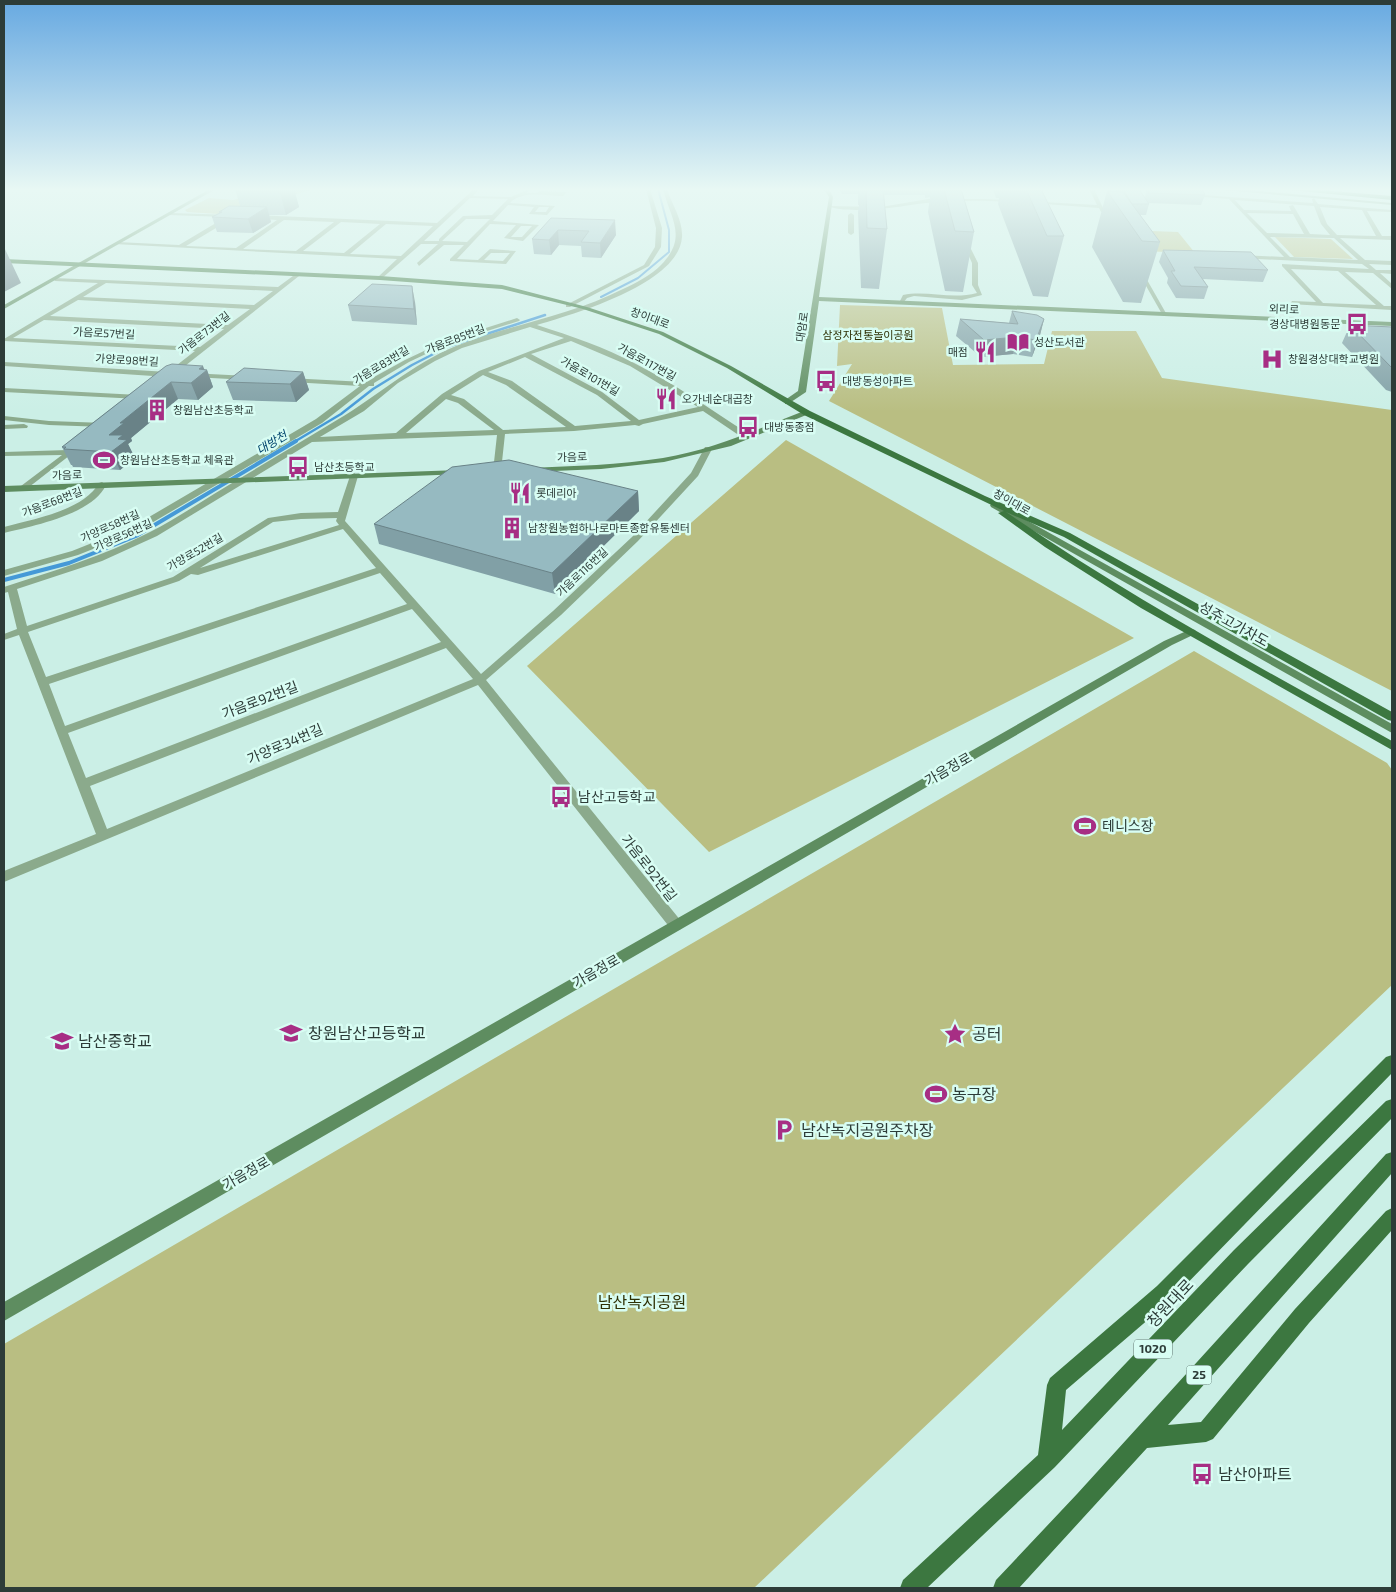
<svg xmlns="http://www.w3.org/2000/svg" width="1396" height="1592" font-family="'Exo 2','Noto Sans KR',sans-serif">
<style>
.green{fill:#b9be82}
.lines{fill:none;stroke-linecap:round;stroke-linejoin:round}
.stream-far2{stroke:#4599d7;stroke-width:2}
.stream-far1{stroke:#4599d7;stroke-width:2.5}
.stream{stroke:#4599d7;stroke-width:4}
.street{fill:#8baa8c;fill-rule:evenodd}
.secondary{fill:#5e8d60;fill-rule:evenodd}
.primary{fill:#3c7740;fill-rule:evenodd}
.highway{fill:#176422;fill-rule:evenodd}
.wall{fill:#81a0a6}
.shaded-wall{fill:#698287}
.building{fill:#96bac1;stroke:#698287}
.labels{text-anchor:middle;stroke-width:5;stroke-linejoin:round;paint-order:stroke}
.far-street-label{font-size:11px;fill:#2d3c38;stroke:#d8fdf3}
.far-poi-label{font-size:11px;fill:#2d3c38;stroke:#d8fdf3;text-anchor:start}
.far-park-label{font-size:11px;fill:#2f3106;stroke:#d8fdf3}
.far-water-label{font-size:12px;font-style:italic;fill:#00436c;stroke:#d8fdf3}
.shield{fill:#d8fdf3;stroke:#607670;stroke-width:1}
.shield-label{font-size:12px;font-weight:bold;fill:#2d3c38}
.street-label{font-size:14px;fill:#2d3c38;stroke:#d8fdf3}
.poi-label{font-size:14px;fill:#2d3c38;stroke:#d8fdf3;text-anchor:start}
.near-poi-label{font-size:16px;fill:#2d3c38;stroke:#d8fdf3;text-anchor:start}
.near-park-label{font-size:16px;fill:#2f3106;stroke:#d8fdf3}
.near-street-label{font-size:16px;fill:#2d3c38;stroke:#d8fdf3}
</style>
<rect width="100%" height="100%" fill="#cbefe6"/>
<path class="green" d="M283,189H315L242,208L235,215L187,212L185,210L209,198L233,200Z
M1125,230L1178,232L1195,253L1140,251Z
M1275,237L1331,239L1353,259L1294,257Z
M840,305L942,308L953,365L1044,364L1052,331H1136L1162,378L1392,410V691L829,401L852,364L837,366Z
M786,440L1134,638L709,852L527,666Z
M1194,651L1387,763L1392,770V985L754,1588H4V1344Z"/>
<g class="lines">
<path class="stream-far2" d="M601,297L638,278L669,252V230L658,189"/>
<path class="stream-far1" d="M294,442L341,414L373,389L412,365L447,347L545,315"/>
<path class="stream" d="M4,580L69,563L136,536L296,441"/>
<path class="street" d="M474,189H479L473,196L511,197L527,190L529,191L527,193H537L539,191L567,192L563,196C547,196 522,190 510,203L555,206L547,215L529,214L534,207L508,205L493,221L539,225L523,241L504,238L516,225L490,224L457,259L478,260L490,249L516,251L506,264L450,261V259L464,245H444L419,266L417,263L438,244H421L380,280L378,277L397,259L114,244L117,242L179,245L226,217L169,215L171,213L233,215L231,219L186,246L236,248L277,220L251,218L253,215L437,223ZM470,198L508,199L492,215L463,216L439,239V241H424ZM539,207H549L546,212H535ZM466,219H490L467,242L442,241ZM284,220L334,222L296,251L243,249ZM341,222L380,224L344,253L303,251ZM386,224L433,226L401,256L350,254ZM521,226H532L522,237H511ZM491,253H510L503,261L484,260Z
M646,189H650L662,228L661,247L649,266L570,307H566V305L644,265L655,247L656,228Z
M663,189H667C672,205 683,220 682,237C679,284 574,314 537,325C571,336 604,347 636,364C675,384 711,410 749,434V438H743L703,411L643,424L639,426L635,425L574,431L505,434L501,471L497,473L493,471L497,435L312,442L157,536L102,561L17,589L27,626L173,577L268,518L301,513L338,512L350,476L354,473L358,476L345,521L481,674L553,611L632,537L691,473L705,447H711L712,449L698,476L638,541L561,615L486,680L681,921L683,925L681,929L676,931L671,929L478,685L4,882V871L96,834L19,635L4,640V634L17,629L8,592L4,593V587C53,571 104,556 150,532C172,521 193,507 214,494C255,469 296,445 337,420C378,396 412,364 456,346C511,324 570,316 623,289C636,283 651,275 661,265C688,237 671,220 663,189ZM530,327L564,338L479,371L442,394L396,433L320,437L364,411L398,383L435,361L462,348ZM571,341L630,366L698,407L639,420L602,392L531,354ZM525,357L597,395L631,421L575,426L512,381L488,372ZM483,375L506,385L566,427L503,430L464,399L451,395ZM446,399L458,403L494,430L406,433ZM337,518L336,521L339,525L200,568L273,522L301,519ZM343,529L376,568L46,677L28,632L179,581L191,574L198,575ZM380,573L407,604L65,726L49,684ZM412,609L441,642L86,778L68,733ZM446,648L473,679L107,829L90,786Z
M1089,189H1094L1105,212H1101L1099,208C1035,204 967,195 904,206C886,209 842,213 828,206L881,207L928,199H986L1097,205Z
M1202,195L1313,203L1312,199L1314,198L1318,204L1392,210V212L1367,211L1382,236H1392V240L1340,238L1365,260L1392,261V265L1369,264L1376,270H1392V274L1380,273L1392,284V289L1373,273L1345,272L1384,306H1392V310L1290,304L1292,301L1316,302L1282,266V264L1369,269L1362,264L1238,258L1240,255L1284,257L1229,199L1204,197ZM1235,200L1314,206L1321,224L1330,235L1310,234L1293,205L1289,206L1291,211L1244,210ZM1320,207L1362,210L1376,236L1337,235L1327,224ZM1247,213L1293,214L1304,234L1267,233ZM1270,237L1334,238L1358,260L1290,257ZM1291,269L1338,271L1376,305L1323,303Z
M851,213L854,215V233L851,235L848,233V215Z
M961,238L966,239L978,263V285L982,295L962,300L914,296L907,298L903,303H899L903,295C927,290 952,300 977,293L972,285V263Z
M1137,270L1142,271L1167,315L1162,314Z
M297,273L299,276L176,373L175,375L168,377L4,366V362L168,372L195,351L4,341V339L98,283L55,281L53,278L278,287ZM106,283L273,291L254,305L83,297ZM78,300L250,309L228,325L50,316ZM44,320L224,329L200,347L13,338Z
M517,318L520,320L519,321L449,343L409,362L374,383V386H369L322,423L138,531L78,555L4,576V570L72,551L132,527L316,419L360,386L291,382L287,380L288,378L365,382L405,360L445,341Z
M190,373L248,376L252,378L248,380L193,377L189,375Z
M4,388L139,395L143,397L139,399L4,392Z
M4,416L49,421L105,423L109,425L105,427L49,425L4,420Z
M24,424L28,426L27,428L4,429V425Z
M76,443L83,445L24,491L21,490V486L62,455L4,456V452L68,450Z
M102,482L106,485C93,514 33,526 4,533V527C33,519 83,511 99,483Z"/>
<path class="secondary" d="M210,189H216L4,309V305Z
M824,189H829L833,197L819,297L1392,322V326L819,301L806,392L788,404H785V400L798,391L829,197Z
M1212,189H1236L1392,203V205Z
M804,411L811,413L731,446L664,462L601,469L530,472L526,470L530,468C574,466 619,465 663,458C712,450 758,429 804,411Z
M460,470L464,472L463,474L4,492V486Z
M994,502L1392,724V733L991,507L990,505Z
M1191,629L1195,630L1196,632L1195,634L1172,645L4,1321V1302L1164,641Z"/>
<path class="primary" d="M4,259L380,276L502,285L587,307L663,332L731,366L810,411L985,496L1070,533L1392,712V721L1388,720L1064,537L1006,512C1129,597 1261,668 1392,741V750L1141,608L1045,547L998,513L1004,511L804,415L727,368L659,334L583,309L502,289L380,280L4,263Z
M1392,1055V1073L1171,1300L1066,1390L1062,1430L1234,1250L1386,1101L1392,1099V1118L1248,1264L1055,1467L927,1588H900L903,1580L1038,1455L1047,1385L1050,1378L1157,1286L1386,1057Z
M1392,1152V1173L1168,1425L1201,1422L1295,1309L1386,1211L1392,1208V1230L1309,1323L1213,1439L1206,1442L1147,1448L1019,1588H993L996,1580L1077,1494L1386,1154Z"/>
<path class="highway" d="M1280,189H1308L1392,196V200Z"/>
</g>
<path class="wall" d="M235,189H294L299,207L286,215H269L271,222L253,233L217,232L212,217L219,213V212L240,206Z
M839,189H961L974,232L963,292L945,291L928,212L930,197L925,198V195H884L887,229L879,289L861,288L858,212L859,205H858V194H842Z
M993,189H1041L1064,236L1048,297L1033,296L998,204L999,198H996Z
M1115,189H1139L1145,199L1146,189H1202L1205,195L1201,205L1148,203L1149,204L1146,215H1140L1160,242L1141,303L1123,302L1092,247L1107,191H1115Z
M551,218L616,235L601,258L582,257L581,246L559,245L551,255L534,254L532,239Z
M1163,250L1268,270L1263,282L1203,279L1208,287L1204,299L1176,298L1167,283L1168,278L1159,262Z
M415,302L417,325L352,321L348,305Z
M1012,311L1044,319L1040,335L1032,357L1013,354L981,357L956,336L960,319L1009,323Z
M1350,325L1392,327V392L1386,390L1342,343Z
M166,366L207,370L213,387L198,400L178,399L131,438L132,441L128,444L135,458L120,470L73,467L72,465H71L62,447Z
M303,372L309,390L296,402L233,400L226,382Z
M638,491L639,511L555,594L379,544L374,524Z"/>
<path class="shaded-wall" d="M279,189H294L299,207L286,215Z
M267,207L271,222L253,233L248,219Z
M615,220L616,235L601,258L600,243Z
M558,230L559,245L551,255L549,240Z
M4,247L21,283L4,292Z
M412,286L415,302L417,325L414,309Z
M1044,319L1040,335L1032,357L1036,340Z
M1017,337L1013,354L981,357L984,340Z
M203,366L205,371L207,370L213,387L198,400L191,383L199,369Z
M303,372L309,390L296,402L290,384Z
M171,382L178,399L131,438L132,441L128,444L135,458L120,470L111,452L109,435L120,423Z
M638,491L639,511L555,594L552,573Z"/>
<path class="building" d="M866,189H883L887,229L867,228Z
M944,189H961L974,232L955,231Z
M1026,189H1041L1064,236H1047Z
M1123,189H1139L1149,204H1132Z
M1148,189H1202L1205,195L1148,193Z
M1107,191L1123,192L1160,242L1142,241Z
M229,206L267,207L248,219L212,217L222,212H219Z
M551,218L615,220L600,243L581,242L589,231L558,230L549,240L532,239Z
M1163,250L1251,252L1268,270L1194,267L1208,287L1181,286L1171,271H1175Z
M372,284L412,286L414,309L348,305Z
M1012,311L1037,315L1044,319L1036,340L1017,337L984,340L960,319L1018,324Z
M1350,325L1392,327V368Z
M172,364L203,366L199,369L207,370L191,383L171,382L120,423H124L109,435H123L118,439L127,440L111,452L64,449L66,447H62L166,366Z
M244,368L303,372L290,384L226,382Z
M509,460L638,491L552,573L374,524L452,467Z"/>
<linearGradient id="sky" x2="0" y2="1"><stop stop-color="#67a9e1"/><stop offset="0.46" stop-color="#e8f8f4"/><stop offset="1" stop-color="#e8f8f4" stop-opacity="0"/></linearGradient>
<rect width="1396" height="412" fill="url(#sky)"/>
<defs>
<g id="bus-bare" transform="scale(1.725)"><path d="M-5-6H5V4H4V6H2V4H-2V6H-4V4H-5ZM-3.5-4V0h7V-4ZM-3.5 1.2v1.5H-2V1.2ZM2 1.2v1.5H3.5V1.2Z" fill="#a72e84" stroke="#d8fdf3" stroke-width="2.5" paint-order="stroke"/></g>
<g id="library-bare" transform="scale(1.725)"><path d="M-6-4Q-3-5.5-.7-3.5V5Q-3 3-6 4ZM6-4Q3-5.5 .7-3.5V5Q3 3 6 4Z" fill="#a72e84" stroke="#d8fdf3" stroke-width="2.5" paint-order="stroke"/></g>
<g id="restaurant-bare" transform="scale(1.725)"><path d="M-5-6h1v4h1v-4h1v4h1v-4h1v5L-1.5 .5V6h-2V.5L-5-1ZM5-6V6H3V1.5H1.5Q1.5-4 5-6Z" fill="#a72e84" stroke="#d8fdf3" stroke-width="2.5" paint-order="stroke"/></g>
<g id="hospital-bare" transform="scale(1.725)"><path d="M-5-5h3v3.5h4V-5h3V5h-3V1.5h-4V5h-3Z" fill="#a72e84" stroke="#d8fdf3" stroke-width="2.5" paint-order="stroke"/></g>
<g id="building-bare" transform="scale(1.725)"><path d="M-4-6H4V6H1V3H-1V6H-4ZM-2.5-4.3h1.7v1.8h-1.7ZM.8-4.3h1.7v1.8H.8ZM-2.5-1h1.7V.8h-1.7ZM.8-1h1.7V.8H.8Z" fill="#a72e84" stroke="#d8fdf3" stroke-width="2.5" paint-order="stroke"/></g>
<g id="stadium-bare" transform="scale(1.725)"><path d="M0-5a6.5 5 0 1 0 0 10a6.5 5 0 1 0 0-10ZM-3.5-1.8h7v3.6h-7Z" fill="#a72e84" stroke="#d8fdf3" stroke-width="2.5" paint-order="stroke"/></g>
<g id="school-bare" transform="scale(1.725)"><path d="M0-5L7-2L0 1L-7-2ZM-4 1L0 2.5L4 1V4Q0 6-4 4Z" fill="#a72e84" stroke="#d8fdf3" stroke-width="2.5" paint-order="stroke"/></g>
<g id="sight-bare" transform="scale(1.725)"><path d="M0-6L1.8-2.2L6-1.7L2.9 1.2L3.7 5.4L0 3.3L-3.7 5.4L-2.9 1.2L-6-1.7L-1.8-2.2Z" fill="#a72e84" stroke="#d8fdf3" stroke-width="2.5" paint-order="stroke"/></g>
<g id="parking-bare" transform="scale(1.725)"><path d="M-3.5-5.5H1a3.5 3.5 0 0 1 0 7H-1V5.5H-3.5ZM-1-3.4V-.6H.8a1.4 1.4 0 0 0 0-2.8Z" fill="#a72e84" stroke="#d8fdf3" stroke-width="2.5" paint-order="stroke"/></g>
</defs>
<g fill-rule="evenodd">
<use href="#bus-bare" x="1357" y="324"/>
<use href="#library-bare" x="1018" y="342"/>
<use href="#restaurant-bare" x="985" y="352"/>
<use href="#hospital-bare" x="1272" y="359"/>
<use href="#bus-bare" x="826" y="381"/>
<use href="#restaurant-bare" x="666" y="399"/>
<use href="#building-bare" x="157" y="410"/>
<use href="#bus-bare" x="748" y="427"/>
<use href="#stadium-bare" x="104" y="460"/>
<use href="#bus-bare" x="298" y="467"/>
<use href="#restaurant-bare" x="520" y="493"/>
<use href="#building-bare" x="512" y="528"/>
<use href="#bus-bare" x="561" y="797"/>
<use href="#stadium-bare" x="1085" y="826"/>
<use href="#school-bare" x="291" y="1033"/>
<use href="#sight-bare" x="955" y="1034"/>
<use href="#school-bare" x="62" y="1041"/>
<use href="#stadium-bare" x="936" y="1094"/>
<use href="#parking-bare" x="784" y="1130"/>
<use href="#bus-bare" x="1202" y="1474"/>
</g>
<g class="labels">
<g class="far-street-label">
<text transform="translate(1284 309) rotate(2)" y="4">외리로</text>
<text transform="translate(650 318) rotate(20)" y="4">창이대로</text>
<text transform="translate(802 327) rotate(-82)" y="4">대암로</text>
<text transform="translate(104 333) rotate(3)" y="4">가음로57번길</text>
<text transform="translate(204 333) rotate(-38)" y="4">가음로73번길</text>
<text transform="translate(455 339) rotate(-21)" y="4">가음로85번길</text>
<text transform="translate(127 360) rotate(3)" y="4">가양로98번길</text>
<text transform="translate(647 362) rotate(29)" y="4">가음로117번길</text>
<text transform="translate(381 365) rotate(-31)" y="4">가음로83번길</text>
<text transform="translate(590 376) rotate(30)" y="4">가음로101번길</text>
<text transform="translate(572 457) rotate(-2)" y="4">가음로</text>
<text transform="translate(67 475) rotate(-2)" y="4">가음로</text>
<text transform="translate(52 502) rotate(-21)" y="4">가음로68번길</text>
<text transform="translate(1012 502) rotate(29)" y="4">창이대로</text>
<text transform="translate(110 526) rotate(-24)" y="4">가양로58번길</text>
<text transform="translate(123 535) rotate(-24)" y="4">가양로56번길</text>
<text transform="translate(195 552) rotate(-30)" y="4">가양로52번길</text>
<text transform="translate(582 572) rotate(-43)" y="4">가음로116번길</text>
</g>
<g class="far-poi-label">
<text x="1340" y="328" text-anchor="end">경상대병원동문</text>
<text x="1034" y="346">성산도서관</text>
<text x="968" y="356" text-anchor="end">매점</text>
<text x="1288" y="363">창원경상대학교병원</text>
<text x="842" y="385">대방동성아파트</text>
<text x="682" y="403">오가네순대곱창</text>
<text x="173" y="414">창원남산초등학교</text>
<text x="764" y="431">대방동종점</text>
<text x="120" y="464">창원남산초등학교 체육관</text>
<text x="314" y="471">남산초등학교</text>
<text x="536" y="497">롯데리아</text>
<text x="528" y="532">남창원농협하나로마트종합유통센터</text>
</g>
<g class="far-park-label">
<text x="868" y="339">삼정자전통놀이공원</text>
</g>
<g class="far-water-label">
<text transform="translate(272 443) rotate(-31)" y="4">대방천</text>
</g>
<g class="shield">
<rect x="1134" y="1339.5" width="38" height="19" rx="4"/>
<rect x="1186.5" y="1365.5" width="25" height="19" rx="4"/>
</g>
<g class="shield-label">
<text x="1153" y="1353">1020</text>
<text x="1199" y="1379">25</text>
</g>
<g class="street-label">
<text transform="translate(1234 624) rotate(29)" y="5">성주고가차도</text>
<text transform="translate(260 700) rotate(-21)" y="5">가음로92번길</text>
<text transform="translate(285 744) rotate(-23)" y="5">가양로34번길</text>
<text transform="translate(948 769) rotate(-30)" y="5">가음정로</text>
<text transform="translate(649 868) rotate(52)" y="5">가음로92번길</text>
<text transform="translate(596 971) rotate(-30)" y="5">가음정로</text>
<text transform="translate(246 1173) rotate(-30)" y="5">가음정로</text>
</g>
<g class="poi-label">
<text x="578" y="802">남산고등학교</text>
<text x="1102" y="831">테니스장</text>
</g>
<g class="near-poi-label">
<text x="308" y="1039">창원남산고등학교</text>
<text x="972" y="1040">공터</text>
<text x="78" y="1047">남산중학교</text>
<text x="952" y="1100">농구장</text>
<text x="801" y="1136">남산녹지공원주차장</text>
<text x="1218" y="1480">남산아파트</text>
</g>
<g class="near-park-label">
<text x="642" y="1308">남산녹지공원</text>
</g>
<g class="near-street-label">
<text transform="translate(1170 1303) rotate(-47)" y="6">창원대로</text>
</g>
</g>
<rect width="1396" height="1592" fill="none" stroke="#2d3c38" stroke-width="10"/>
</svg>
